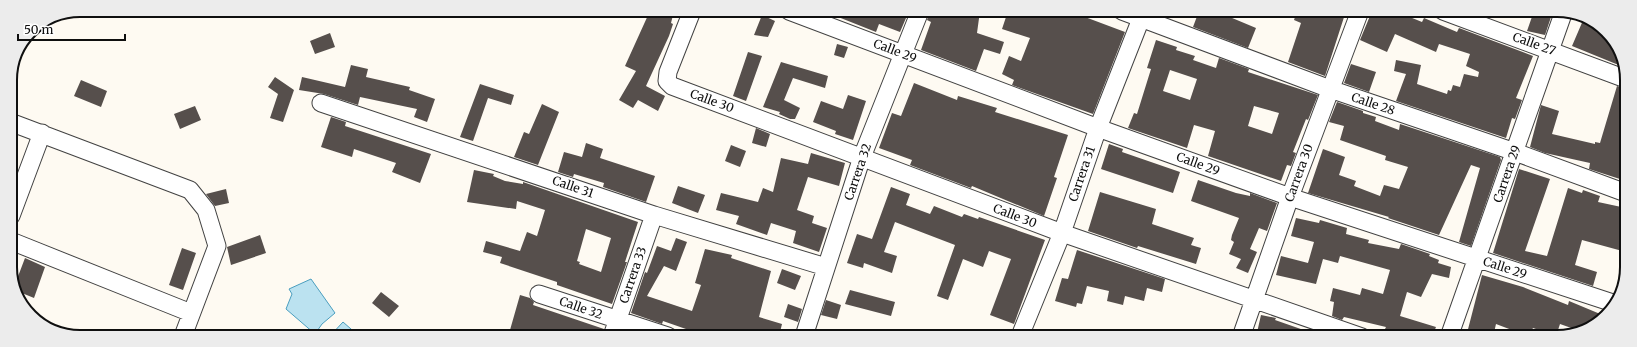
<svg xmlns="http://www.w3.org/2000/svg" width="1637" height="347" font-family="Merriweather,serif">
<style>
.water{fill:#bbe2f0;stroke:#4a9ebf}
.building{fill:#564f4c;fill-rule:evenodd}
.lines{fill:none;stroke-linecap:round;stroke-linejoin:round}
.minor-casing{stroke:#424242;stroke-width:19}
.minor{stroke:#fff;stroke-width:17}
.labels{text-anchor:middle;stroke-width:4;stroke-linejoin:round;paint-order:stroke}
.street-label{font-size:12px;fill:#0f0f0f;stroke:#fff}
.rim{fill:none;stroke:#0f0f0f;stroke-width:2}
</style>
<rect width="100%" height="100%" fill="#fefaf2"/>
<path class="water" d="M311,279L335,313L322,324L315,334L286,309L292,294L289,289Z
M343,322L359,336H330Z"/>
<path class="building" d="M655,10L674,11L671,23L673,24L669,36L646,86L665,96L658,111L638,100L633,108L619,100L636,71L625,66L649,13L654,14Z
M823,11H909L900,32L879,24L876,32Z
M930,11H980L977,33L1004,42L1000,54L984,49L976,71L921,50L931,22L927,20Z
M1008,11H1069L1125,32L1093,114L1012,85L1014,80L1002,74L1009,56L1021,61L1030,38L1002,29Z
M1199,11L1224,18L1225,15L1256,28L1248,48L1193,27Z
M1297,11H1346L1325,76L1288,62L1301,23L1294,20Z
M1372,11H1395L1422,22L1424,18L1457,32L1459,28L1533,56L1516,98L1522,100L1515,119L1512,118L1506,138L1396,101L1406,74L1394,71L1396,60L1421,65L1417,84L1447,94L1448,90L1451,91L1453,85L1460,87L1464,74L1478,77L1479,72L1466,66L1470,54L1439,44L1436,52L1395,34L1387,52L1360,40Z
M1534,11H1553L1545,35L1527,31Z
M762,15L775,21L768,37L754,35Z
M1584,18L1606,30L1626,68L1572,46Z
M330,33L335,47L315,54L310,41Z
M1156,40L1177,47L1176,50L1195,56L1193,60L1216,68L1219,58L1249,69L1248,72L1318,95L1308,120L1306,119L1293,152L1296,153L1291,166L1287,165L1281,181L1208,156L1215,131L1194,125L1187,148L1128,128L1134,113L1137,114L1151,69L1147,68ZM1170,70L1197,79L1190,100L1163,91ZM1254,106L1279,113L1272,134L1248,126Z
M837,44L848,47L844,58L834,55Z
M748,52L762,56L746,101L733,96Z
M781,62L828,76L825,88L793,78L784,100L800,108L795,119H790L779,114L780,112L763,107Z
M1351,64L1376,72L1369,92L1344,83Z
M351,65L368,69L366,77L410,87L409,90L435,99L427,122L414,117L417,109L360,97L358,105L324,94L299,90L302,77L345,87Z
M275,77L294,90L283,122L270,118L278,94L268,87Z
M81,80L107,91L101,107L74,96Z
M914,83L957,100L958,96L997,108L995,112L1068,135L1054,177L1057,178L1044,216L972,186L971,188L910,165L912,160L879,148L892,113L901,116Z
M480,84L514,95L511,105L488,98L473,141L460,137Z
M1617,86L1626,89V172L1623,180L1589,169L1590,163L1545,153L1530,147L1541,105L1559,111L1552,134L1595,144V142L1600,143Z
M848,95L866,101L853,140L835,134L836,131L813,122L821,101L843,109Z
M1337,102L1363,111V113L1376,117L1375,121L1399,130L1400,124L1500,157L1501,160L1471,246L1459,242L1480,168L1471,165L1439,235L1388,218L1389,217L1308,193L1323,149L1345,157L1339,175L1356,181L1354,186L1380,196L1384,185L1399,189L1408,167L1385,160L1386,156L1340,140L1344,126L1329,122Z
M542,104L559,112L538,165L514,157L524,132L529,134Z
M195,106L201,120L180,129L174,114Z
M331,117L346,122L345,126L431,154L420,183L392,172L396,163L354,149L352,157L321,147Z
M756,128L770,134L766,147L752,143Z
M586,143L603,149L600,158L655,176L646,202L603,187L604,183L574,174L573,177L558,172L564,152L582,157Z
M1109,144L1123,149L1122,152L1180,172L1173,193L1101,169Z
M731,145L746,151L740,167L725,161Z
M811,153L845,163L839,186L808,177L797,210L814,216L812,223L827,228L819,252L793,243L796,231L771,223L767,235L736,224L739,216L716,210L721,193L758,202L763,188L773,192L781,158L808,164Z
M1519,169L1550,179L1525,251L1547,256L1568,188L1582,193L1583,190L1600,196L1598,202L1626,208V252L1582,240L1575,265L1597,272L1593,286L1493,253Z
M474,170L494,174L493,176L505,181L523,184V182L638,222L625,262H627L612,304L557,285V282L500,263L502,257L483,252L486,241L520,251L527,232L537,236L545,210L517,201L516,209L467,202ZM586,229L611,238L601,272L579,264L580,262L577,261Z
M1198,180L1236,193L1250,196V193L1277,203L1267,231L1259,228L1250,249L1257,252L1248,273L1236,268L1241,259L1229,254L1234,242L1231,240L1232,235L1239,218L1191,201Z
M678,186L705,195L698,213L672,203Z
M891,187L910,194L906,205L930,214L934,206L962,217L964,214L978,219L979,217L1045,240L1014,324L990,315L1011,259L989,251L983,267L963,259L948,300L937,296L955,245L908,227L895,222L884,252L897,256L892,273L864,263L863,268L847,263L857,234L872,239Z
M226,189L229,203L215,206L206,194Z
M1100,192L1156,209L1152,224L1194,238L1191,245L1201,248L1196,264L1138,246L1137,248L1088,231Z
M1296,218L1319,223L1320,220L1347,228L1346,234L1369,240L1368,243L1399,249L1401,244L1430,254L1429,256L1439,260L1438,263L1451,267L1449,278L1432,274L1421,297L1407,292L1400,316L1436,327L1432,337H1410L1385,329L1386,327L1344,317L1342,320L1332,316L1334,302L1330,301L1333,288L1360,295L1362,288L1383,294L1390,270L1340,256L1338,263L1323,259L1316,284L1276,275L1281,256L1308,263L1314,242L1291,236Z
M260,235L266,253L231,265L227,247Z
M676,238L687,242L676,271L664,266L647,296L692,311L701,285L695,283L705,249L732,255L731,258L771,271L759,317L782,324L779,336H706L663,321L662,324L631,313L645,272L647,273L657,246L671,251Z
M182,248L196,253L183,290L169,285Z
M1077,250L1165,279L1162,292L1147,288L1144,301L1125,296L1123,305L1107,301L1109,291L1087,286L1082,304L1077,303L1076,307L1055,301L1062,278L1068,279Z
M25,258L45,267L34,298L17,291L14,287Z
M782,269L801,276L795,290L777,283Z
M1482,275L1523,287L1568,305L1569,301L1605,316L1603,320L1577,330L1560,324L1556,336L1533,328L1531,332L1527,330L1525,335L1496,324L1493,337H1466Z
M850,290L895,302L891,316L845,304Z
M381,292L399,306L389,317L372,303Z
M520,295L530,298L534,302L533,305L604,329L602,336H520L521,334L510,330Z
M826,300L841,305L837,319L821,315Z
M788,304L802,309L798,322L784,317Z
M1261,315L1276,318L1275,320L1318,335L1317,337H1256Z"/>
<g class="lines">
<g class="minor-casing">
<path id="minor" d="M692,11L668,72L667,81L672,86L1062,233L1362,337
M789,11L1098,128L1290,197L1613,303
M1122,11L1330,89L1515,152L1626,193
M1443,11L1626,79
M321,103L654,215L826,267
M10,122L190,190L206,210L217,246L183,336
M11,216L42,133
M11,241L191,313
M539,294L668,336
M612,336L654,215
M804,336L862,157L920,11
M1020,336L1062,233L1098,128L1144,11
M1241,337L1290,197L1360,11
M1449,337L1564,11"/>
</g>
<use href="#minor" class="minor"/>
</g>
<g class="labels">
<g class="street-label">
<text transform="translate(1534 44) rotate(20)" y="4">Calle 27</text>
<text transform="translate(895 51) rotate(21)" y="4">Calle 29</text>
<text transform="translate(712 101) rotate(20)" y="4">Calle 30</text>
<text transform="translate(1373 104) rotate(19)" y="4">Calle 28</text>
<text transform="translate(1198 164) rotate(20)" y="4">Calle 29</text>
<text transform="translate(858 172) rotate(-71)" y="4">Carrera 32</text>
<text transform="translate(1299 173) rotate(-70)" y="4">Carrera 30</text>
<text transform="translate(1082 174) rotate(-71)" y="4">Carrera 31</text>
<text transform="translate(1507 174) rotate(-71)" y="4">Carrera 29</text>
<text transform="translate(573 187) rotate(19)" y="4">Calle 31</text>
<text transform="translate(1015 216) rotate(21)" y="4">Calle 30</text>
<text transform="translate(1505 268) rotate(18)" y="4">Calle 29</text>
<text transform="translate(633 275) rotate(-71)" y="4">Carrera 33</text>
<text transform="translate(581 308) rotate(19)" y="4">Calle 32</text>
</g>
</g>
<path d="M0 0H1637V347H0ZM80 17H1557A63 63 0 0 1 1620 80V267A63 63 0 0 1 1557 330H80A63 63 0 0 1 17 267V80A63 63 0 0 1 80 17Z" fill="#ececec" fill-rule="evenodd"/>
<path class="rim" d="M80 17H1557A63 63 0 0 1 1620 80V267A63 63 0 0 1 1557 330H80A63 63 0 0 1 17 267V80A63 63 0 0 1 80 17Z"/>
<path d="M18 34v6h107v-6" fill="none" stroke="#0f0f0f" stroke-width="2"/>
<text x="24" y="34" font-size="12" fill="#0f0f0f" stroke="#ffffff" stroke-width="3" paint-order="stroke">50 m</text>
</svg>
